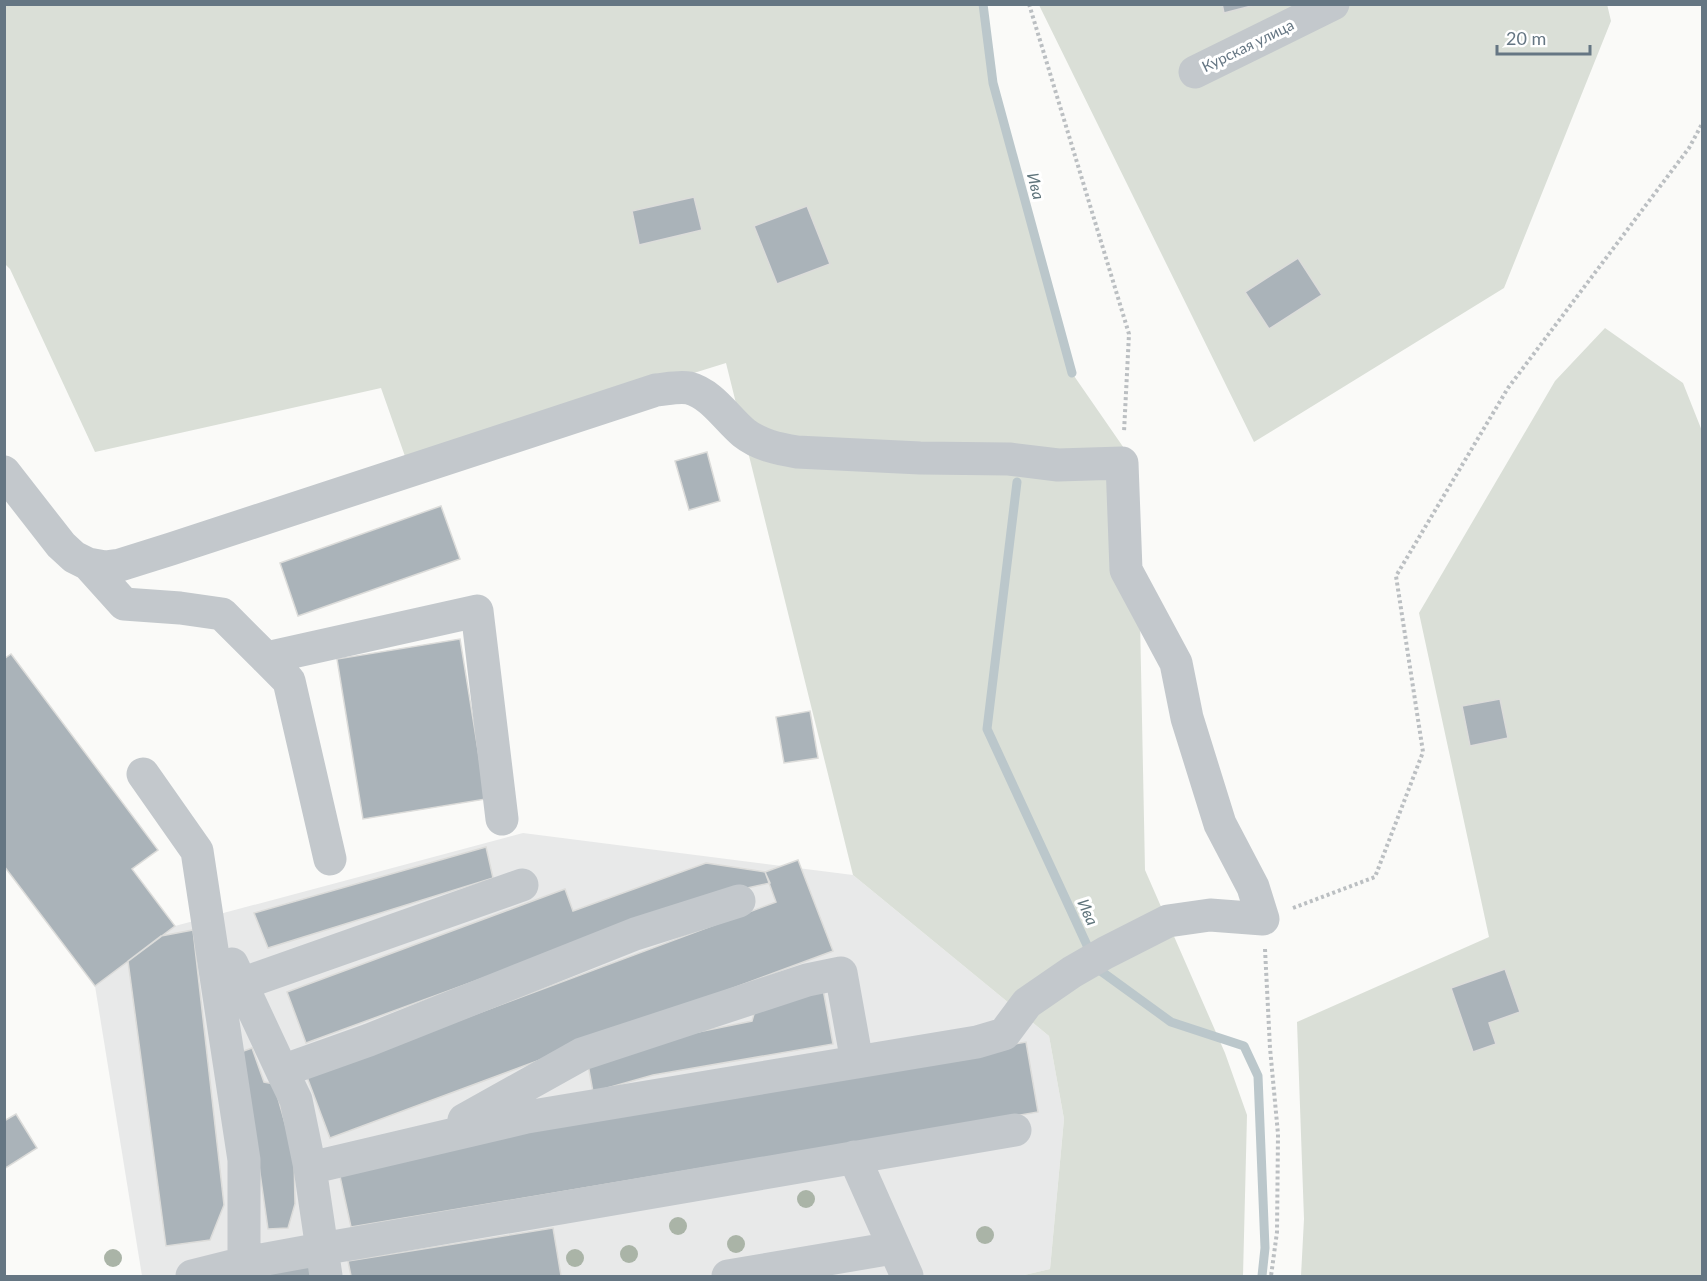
<svg xmlns="http://www.w3.org/2000/svg" width="1707" height="1281" font-family="Lato,sans-serif">
<style>
.built{fill:#e8e9e9}
.green{fill:#dadfd7}
.lines{fill:none;stroke-linecap:round;stroke-linejoin:round}
.stream{stroke:#bbc7cb;stroke-width:9}
.building{fill:#aab3b9;stroke:#dcdcda;stroke-width:1.5}
.path{stroke:#bbbfc2;stroke-width:4;stroke-dasharray:3 3;stroke-linecap:butt}
.minor{stroke:#c3c8cc;stroke-width:33}
.tree{fill:#aab4a7}
.labels{text-anchor:middle;stroke-width:6;stroke-linejoin:round;paint-order:stroke}
.street-label{font-size:15px;fill:#657683;stroke:#fff}
.water-label{font-size:16px;font-style:italic;fill:#60757c;stroke:#fff}
</style>
<rect width="100%" height="100%" fill="#fafaf8"/>
<path class="built" d="M523,833L853,875L1049,1036L1064,1119L1050,1269L1020,1276H142L95,986L175,926Z"/>
<path class="green" d="M1607,4L1611,21L1504,288L1254,442L1039,5Z
M5,5H983L993,83L1072,373L1137,467L1145,870L1225,1053L1247,1115L1243,1276H1020L1050,1269L1064,1119L1049,1036L853,875L726,363L407,462L381,388L95,452L10,269L5,264Z
M1605,328L1683,383L1702,431V1276H1301L1304,1219L1297,1022L1489,937L1419,613L1555,381Z"/>
<g class="lines">
<path class="stream" d="M983,4L993,83L1072,373
M1017,482L987,729L1098,969L1171,1022L1244,1046L1258,1076L1265,1248L1262,1276"/>
</g>
<path class="building" d="M1222,4H1259L1224,13Z
M694,197L702,230L639,245L632,211Z
M807,206L830,264L777,284L754,226Z
M1298,258L1322,295L1269,329L1245,292Z
M707,452L720,501L689,510L675,461Z
M441,506L460,559L298,616L280,563Z
M460,639L486,799L363,819L337,659Z
M11,654L158,850L132,869L175,926L95,986L4,866V659Z
M1500,699L1508,738L1470,746L1462,706Z
M810,711L818,758L784,763L776,717Z
M486,847L493,878L268,948L254,913Z
M798,860L833,951L330,1138L307,1077L776,902L765,872Z
M706,863L765,872L770,883L702,898L306,1043L287,992L565,889L573,911Z
M193,930L224,1205L210,1240L166,1246L128,961L161,936Z
M1505,969L1520,1012L1489,1023L1496,1044L1473,1052L1451,988Z
M823,989L833,1044L653,1075L593,1092L587,1059L644,1043L752,1021L756,1007Z
M1026,1042L1038,1112L351,1227L339,1172L514,1132Z
M252,1048L264,1082L274,1084L294,1155L295,1204L288,1228L268,1229L254,1131L238,1053Z
M16,1114L37,1148L4,1169V1121Z
M553,1228L561,1276H351L348,1261Z
M310,1263L311,1276H225Z"/>
<g class="lines">
<path class="path" d="M1029,4L1129,334L1124,432
M1293,908L1375,877L1423,752L1396,576L1508,388L1689,148L1702,124
M1265,949L1270,1048L1278,1134L1277,1232L1271,1276"/>
<path class="minor" d="M1195,72L1333,4
M4,472L61,545L74,557L88,564L105,567L120,565L171,549L656,390C667,389 679,386 689,388C712,394 727,419 744,433C759,445 779,449 797,452L920,458L1009,459L1058,465L1122,463L1126,570L1176,663L1187,718L1220,824L1253,887L1263,919L1210,915L1168,921L1105,953L1072,972L1027,1003L1004,1034L977,1042L527,1117L310,1168L326,1276
M88,564L124,604L180,608L222,614L289,681L330,859
M266,658L477,611L502,819
M143,774L197,851L244,1160V1263
M232,964L282,1071
M241,984L522,885
M464,1120L582,1054L807,980L841,973L857,1062
M854,1157L907,1276
M310,1168L296,1100L282,1071L369,1040L635,934L739,901
M192,1276L244,1263L321,1249L1015,1130
M728,1276L893,1248"/>
</g>
<g class="tree">
<circle cx="806" cy="1199" r="9"/>
<circle cx="678" cy="1226" r="9"/>
<circle cx="985" cy="1235" r="9"/>
<circle cx="736" cy="1244" r="9"/>
<circle cx="629" cy="1254" r="9"/>
<circle cx="113" cy="1258" r="9"/>
<circle cx="575" cy="1258" r="9"/>
</g>
<g class="labels">
<g class="street-label">
<text transform="translate(1248 46) rotate(-26)" y="5">Курская улица</text>
</g>
<g class="water-label">
<text transform="translate(1036 186) rotate(75)" y="6">Ива</text>
<text transform="translate(1088 912) rotate(65)" y="6">Ива</text>
</g>
</g>
<rect width="1707" height="1281" fill="none" stroke="#657683" stroke-width="12"/>
<path d="M1497 45v9h93v-9" fill="none" stroke="#657683" stroke-width="3"/>
<text x="1506" y="45" font-size="18" fill="#657683" stroke="#ffffff" stroke-width="4.5" paint-order="stroke">20 m</text>
</svg>
